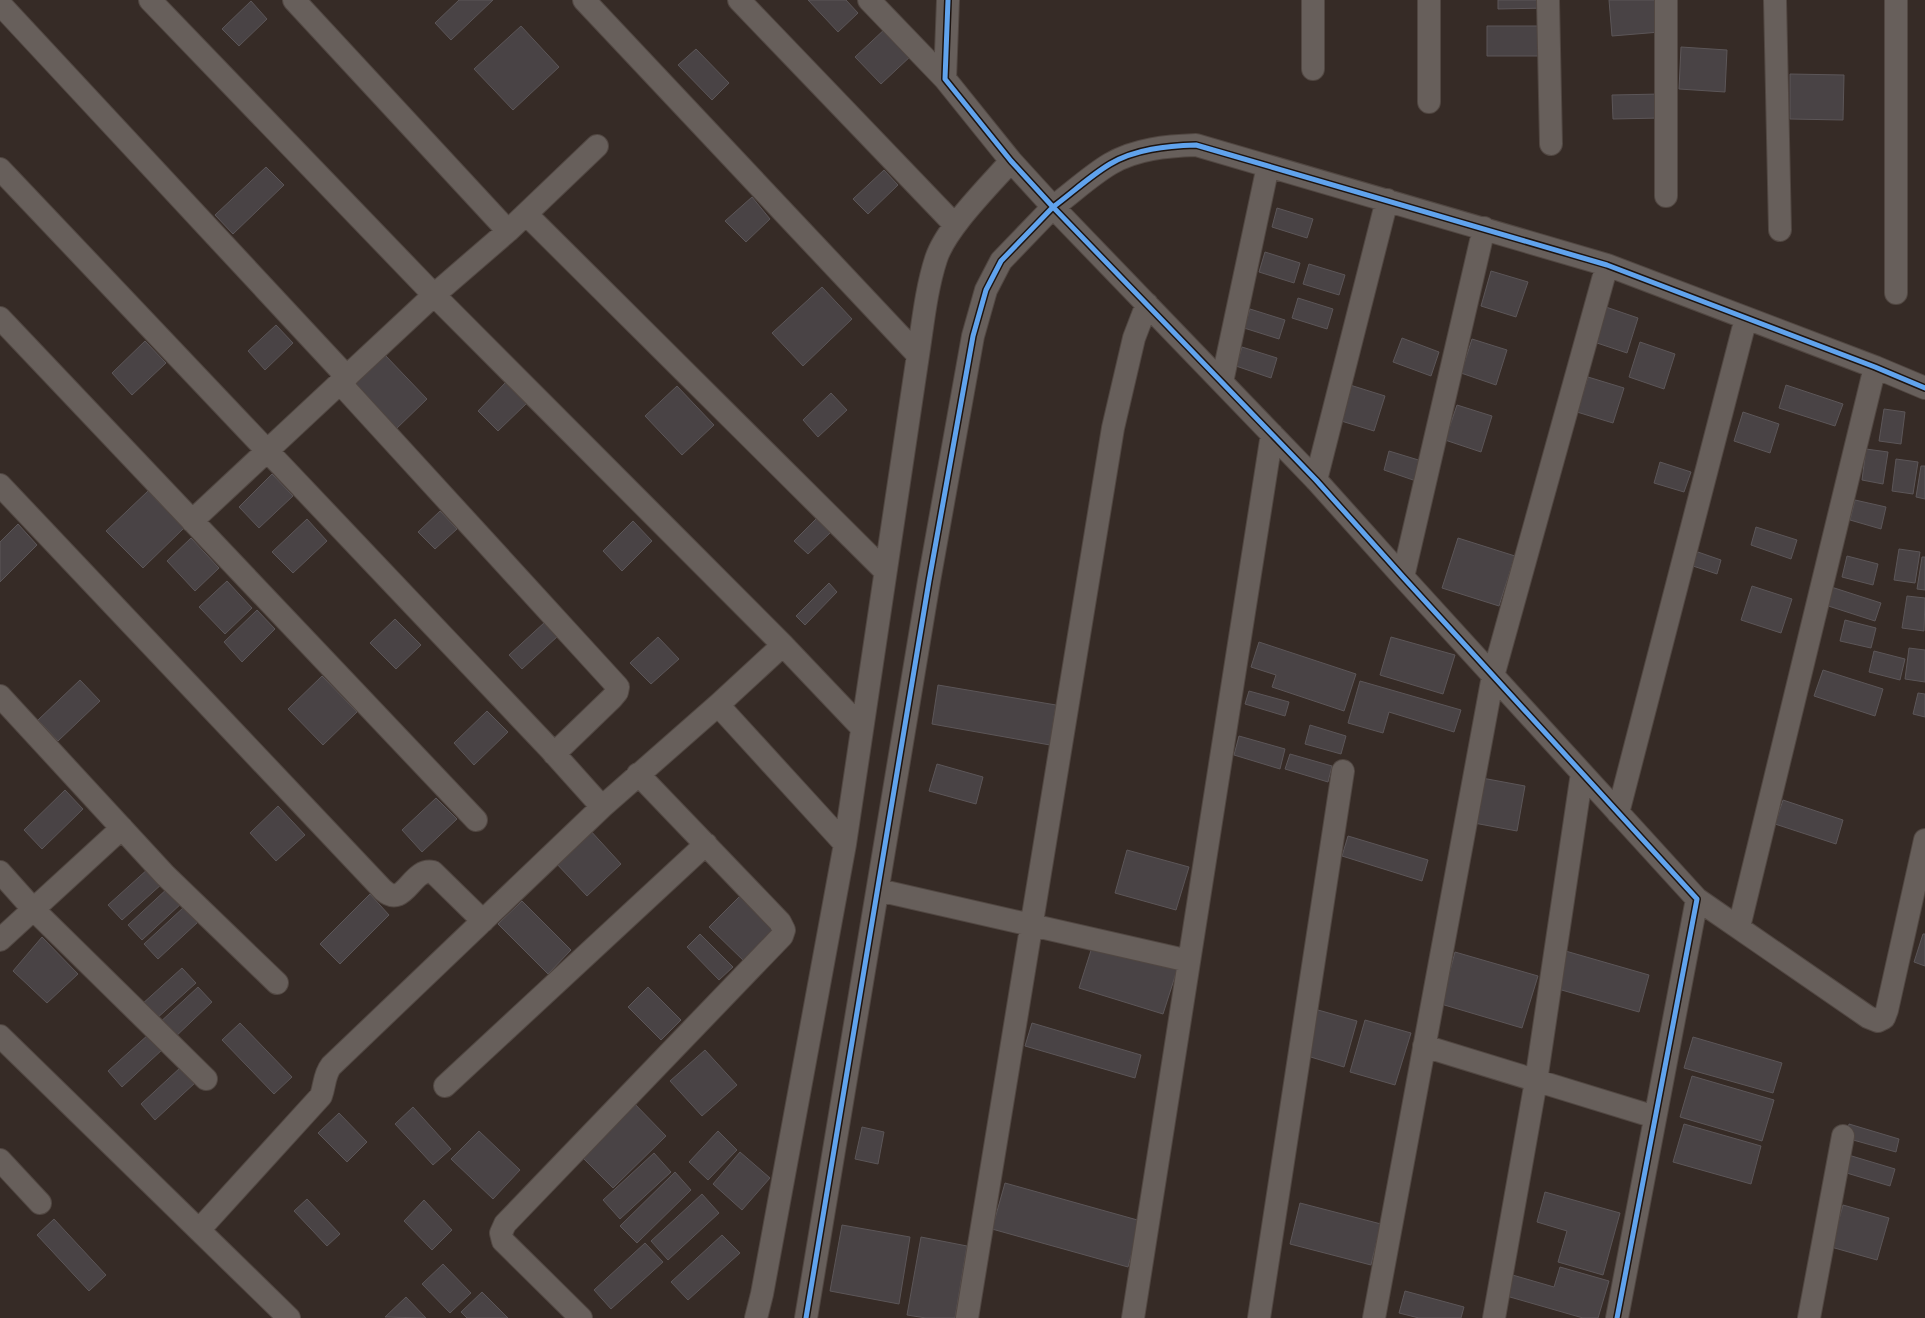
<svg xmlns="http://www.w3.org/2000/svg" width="1925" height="1318" font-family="'Space Grotesk',sans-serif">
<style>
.building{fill:#494345;stroke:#5c5658}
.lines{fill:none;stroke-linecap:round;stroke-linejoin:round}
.street-casing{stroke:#514742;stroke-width:24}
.street{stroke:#675f5b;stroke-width:22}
.cycleway-casing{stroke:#1d1410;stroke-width:8}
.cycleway{stroke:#60a3ed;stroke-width:5}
</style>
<rect width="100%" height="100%" fill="#362b26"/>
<path class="building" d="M459,0H493L451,40L435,23Z
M808,0H846L858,13L838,32Z
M1498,0H1547V8L1498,9Z
M1609,0H1657L1660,32L1612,36Z
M251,1L267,19L239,46L222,29Z
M521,26L559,67L513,110L474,69Z
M1487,26H1541V56H1487Z
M887,27L913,54L881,84L855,57Z
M1681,47L1727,50L1725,92L1679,89Z
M696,49L729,83L712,100L678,65Z
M1790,74L1844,75L1843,120L1790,119Z
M1661,94V118L1613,119L1612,95Z
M266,167L284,185L233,234L215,215Z
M884,170L898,185L868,214L853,199Z
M752,197L770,219L746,242L725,221Z
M1277,208L1313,219L1307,238L1272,227Z
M1265,252L1300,263L1294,283L1259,272Z
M1309,264L1345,275L1339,295L1303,284Z
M1491,271L1528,282L1516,317L1481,306Z
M822,287L852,319L803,366L772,333Z
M1298,298L1333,309L1327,329L1292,318Z
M1603,306L1638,318L1627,353L1591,341Z
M1250,309L1285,320L1279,339L1244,328Z
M276,325L293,343L265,370L248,351Z
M1402,338L1439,352L1431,376L1393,362Z
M1472,339L1507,350L1496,385L1461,373Z
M145,341L166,363L132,395L112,373Z
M1640,342L1675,354L1664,389L1629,377Z
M1242,347L1277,358L1271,378L1236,366Z
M385,355L427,399L395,430L352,386Z
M1588,377L1624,388L1613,423L1577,412Z
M507,381L528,402L498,431L478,411Z
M1350,385L1385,396L1374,431L1338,420Z
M1786,385L1843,404L1835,426L1779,408Z
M677,386L714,425L682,455L645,416Z
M831,393L847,410L818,437L803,420Z
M1457,405L1492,416L1481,452L1445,440Z
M1884,409L1905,412L1901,444L1879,441Z
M1743,412L1779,424L1770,453L1734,441Z
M1866,449L1888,452L1883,484L1862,480Z
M1389,451L1425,462L1419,482L1384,470Z
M1896,459L1918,462L1913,494L1892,491Z
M1660,462L1691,472L1684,492L1654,483Z
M1921,466H1925V499L1916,497Z
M272,474L293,496L259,528L239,507Z
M148,491L184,528L143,568L106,531Z
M1855,500L1886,507L1881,529L1850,520Z
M440,511L457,529L435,549L418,532Z
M817,518L831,532L808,554L794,541Z
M307,519L327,541L293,573L272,552Z
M633,521L652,541L622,571L603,551Z
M18,524L37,545L0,582V542Z
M1756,527L1797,540L1791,559L1751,545Z
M191,538L219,568L195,591L167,561Z
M1458,538L1515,556L1499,606L1442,588Z
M1899,549L1920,552L1915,583L1894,580Z
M1695,551L1721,560L1717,574L1690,565Z
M1847,556L1878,564L1873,585L1842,577Z
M1922,557H1925V590L1917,589Z
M227,581L252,608L225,634L199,607Z
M829,583L837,592L805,625L796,616Z
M1825,585L1881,603L1875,621L1819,603Z
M1752,586L1792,599L1781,633L1741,620Z
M1907,596L1925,598L1924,631L1902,628Z
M257,610L275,629L242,662L224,642Z
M395,619L421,645L396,669L370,643Z
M1845,620L1876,628L1871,648L1840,641Z
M545,622L558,636L522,669L509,655Z
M658,637L679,659L651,684L630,663Z
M1391,637L1455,655L1443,694L1380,675Z
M1259,642L1356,674L1344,711L1272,687L1276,675L1251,667Z
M1909,648L1925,650V682L1905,679Z
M1874,651L1905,659L1900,680L1869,672Z
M1823,670L1883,689L1875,716L1814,696Z
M322,676L357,712L323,745L288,709Z
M80,680L100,701L58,741L38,720Z
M1360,681L1461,710L1454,732L1389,712L1383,733L1348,723Z
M938,685L1056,705L1050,745L932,724Z
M1249,691L1289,702L1285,716L1245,704Z
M1918,693L1925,694V717L1913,714Z
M487,711L508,732L474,765L454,743Z
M1310,725L1346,736L1341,754L1305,744Z
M1239,736L1285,749L1280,769L1234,755Z
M1290,754L1332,766L1328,782L1285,769Z
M937,764L983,777L976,804L929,791Z
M1482,778L1525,786L1517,831L1474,823Z
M65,790L83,809L42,849L24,830Z
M436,798L457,819L422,852L402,830Z
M1783,800L1843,820L1836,844L1775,824Z
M278,806L305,835L276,861L250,833Z
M589,829L621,864L587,896L554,861Z
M1348,836L1428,860L1422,881L1342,856Z
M1127,850L1189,867L1176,910L1115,893Z
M149,868L163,883L122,920L108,905Z
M169,887L183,902L142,940L128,925Z
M745,891L781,927L746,963L709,927Z
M370,894L389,915L340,964L320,944Z
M522,901L571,950L548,974L498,924Z
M184,907L198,922L158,959L144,944Z
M700,934L733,967L719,980L687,947Z
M1923,934H1925V966L1914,962Z
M42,937L78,974L47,1003L13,971Z
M1094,941L1178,967L1163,1014L1079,988Z
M1562,950L1649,975L1639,1012L1551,987Z
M1455,952L1538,976L1522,1028L1441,1004Z
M182,968L196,983L155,1020L141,1005Z
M198,987L212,1002L172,1040L157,1025Z
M648,987L681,1020L661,1040L628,1007Z
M1318,1010L1357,1021L1344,1067L1304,1055Z
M1365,1020L1411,1033L1395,1085L1350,1072Z
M240,1023L292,1077L274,1094L222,1040Z
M1032,1023L1141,1055L1135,1078L1025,1046Z
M149,1034L163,1049L122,1087L108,1071Z
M1693,1037L1782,1063L1773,1093L1684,1068Z
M705,1050L737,1085L702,1116L670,1081Z
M181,1067L196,1082L155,1120L141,1104Z
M1692,1076L1774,1100L1762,1141L1680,1117Z
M629,1098L666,1136L613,1188L576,1151Z
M413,1107L451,1149L433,1165L395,1124Z
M339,1113L367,1142L347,1162L318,1133Z
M1684,1124L1761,1146L1751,1184L1673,1162Z
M1849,1124L1899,1139L1896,1152L1846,1138Z
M862,1127L884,1132L878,1164L855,1159Z
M479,1131L520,1170L493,1199L451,1159Z
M718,1131L737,1150L708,1180L689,1162Z
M740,1152L770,1178L742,1210L713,1184Z
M654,1153L671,1172L620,1219L603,1200Z
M1845,1154L1895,1169L1890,1186L1840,1171Z
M675,1172L691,1190L637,1243L620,1226Z
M1005,1183L1141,1221L1128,1267L992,1229Z
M1545,1192L1620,1213L1603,1275L1558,1262L1567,1231L1537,1222Z
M702,1194L719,1213L668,1260L651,1241Z
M307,1199L340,1234L327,1246L294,1211Z
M424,1200L452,1230L432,1250L404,1221Z
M1300,1203L1381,1224L1371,1265L1290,1244Z
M1843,1205L1889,1218L1877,1260L1831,1247Z
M54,1219L106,1275L89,1291L37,1235Z
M842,1225L910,1237L899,1304L830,1291Z
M722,1235L740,1253L688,1300L671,1282Z
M921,1237L967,1246L955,1318H926L907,1315Z
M645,1243L663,1262L611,1309L594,1290Z
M443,1264L471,1293L450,1313L422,1284Z
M1560,1267L1609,1281L1598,1318H1583L1503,1295L1509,1274L1554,1287Z
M1405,1291L1464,1307L1461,1318H1419L1399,1313Z
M482,1292L508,1318H467L461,1312Z
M406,1297L426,1318L385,1317Z"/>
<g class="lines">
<g class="street-casing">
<path id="street" d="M150,0L434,295L783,645L861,727
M294,0L508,231
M584,0L918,355
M739,0L955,225
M869,0L945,79
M1429,0V102
M1548,0L1551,144
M1775,0L1780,230
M0,4L347,377
M1313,69V0
M0,169L550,749L602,807L718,705L783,645
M1666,196V0
M526,214L885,571
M1896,293V0
M0,318L476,820
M1222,382L1268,166
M340,383L618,687L617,692L612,698L554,754
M1316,480L1387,200
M0,485L383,890C405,910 411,867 433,872L483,921
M192,521L434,295L508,231L597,146
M1403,577L1484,228
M0,696L165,875L277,983
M718,705L845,844
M1618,813L1746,318
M0,872L33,909L206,1079
M878,890L1189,961
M1697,899L1868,1017L1878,1021L1884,1018L1887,1010L1925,840
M1739,927L1875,367
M0,940L122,828
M0,1036L289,1318
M1424,1046L1655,1117
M445,1086L706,844
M0,1160L40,1203
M199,1230L321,1096C325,1085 324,1075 331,1066L602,807
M581,1318L503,1241L501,1233L505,1224L782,936L784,930L780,922L638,774
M756,1318L762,1294L845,844L918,355C923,323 926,290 936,259C946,228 989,186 1011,161
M806,1318L929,581L973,336L986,290L1001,261L1053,207L1011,161L945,79L948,0
M967,1318L1113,428L1134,338L1147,304
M1133,1318L1272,434
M1259,1318L1343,771
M1374,1318L1493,676L1607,265
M1494,1318L1536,1081L1582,773
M1617,1318L1697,899L1403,577L1316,480L1053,207C1072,193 1090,176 1110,164C1135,149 1167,146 1196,145L1607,265L1875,367L1925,388
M1809,1318L1843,1136"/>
</g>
<use href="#street" class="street"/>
<g class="cycleway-casing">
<path id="cycleway" d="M806,1318L929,581L973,336L986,290L1001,261L1053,207L1011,161L945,79L948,0
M1617,1318L1697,899L1403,577L1316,480L1053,207C1072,193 1090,176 1110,164C1135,149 1167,146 1196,145L1607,265L1875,367L1925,388"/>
</g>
<use href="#cycleway" class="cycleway"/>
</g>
</svg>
